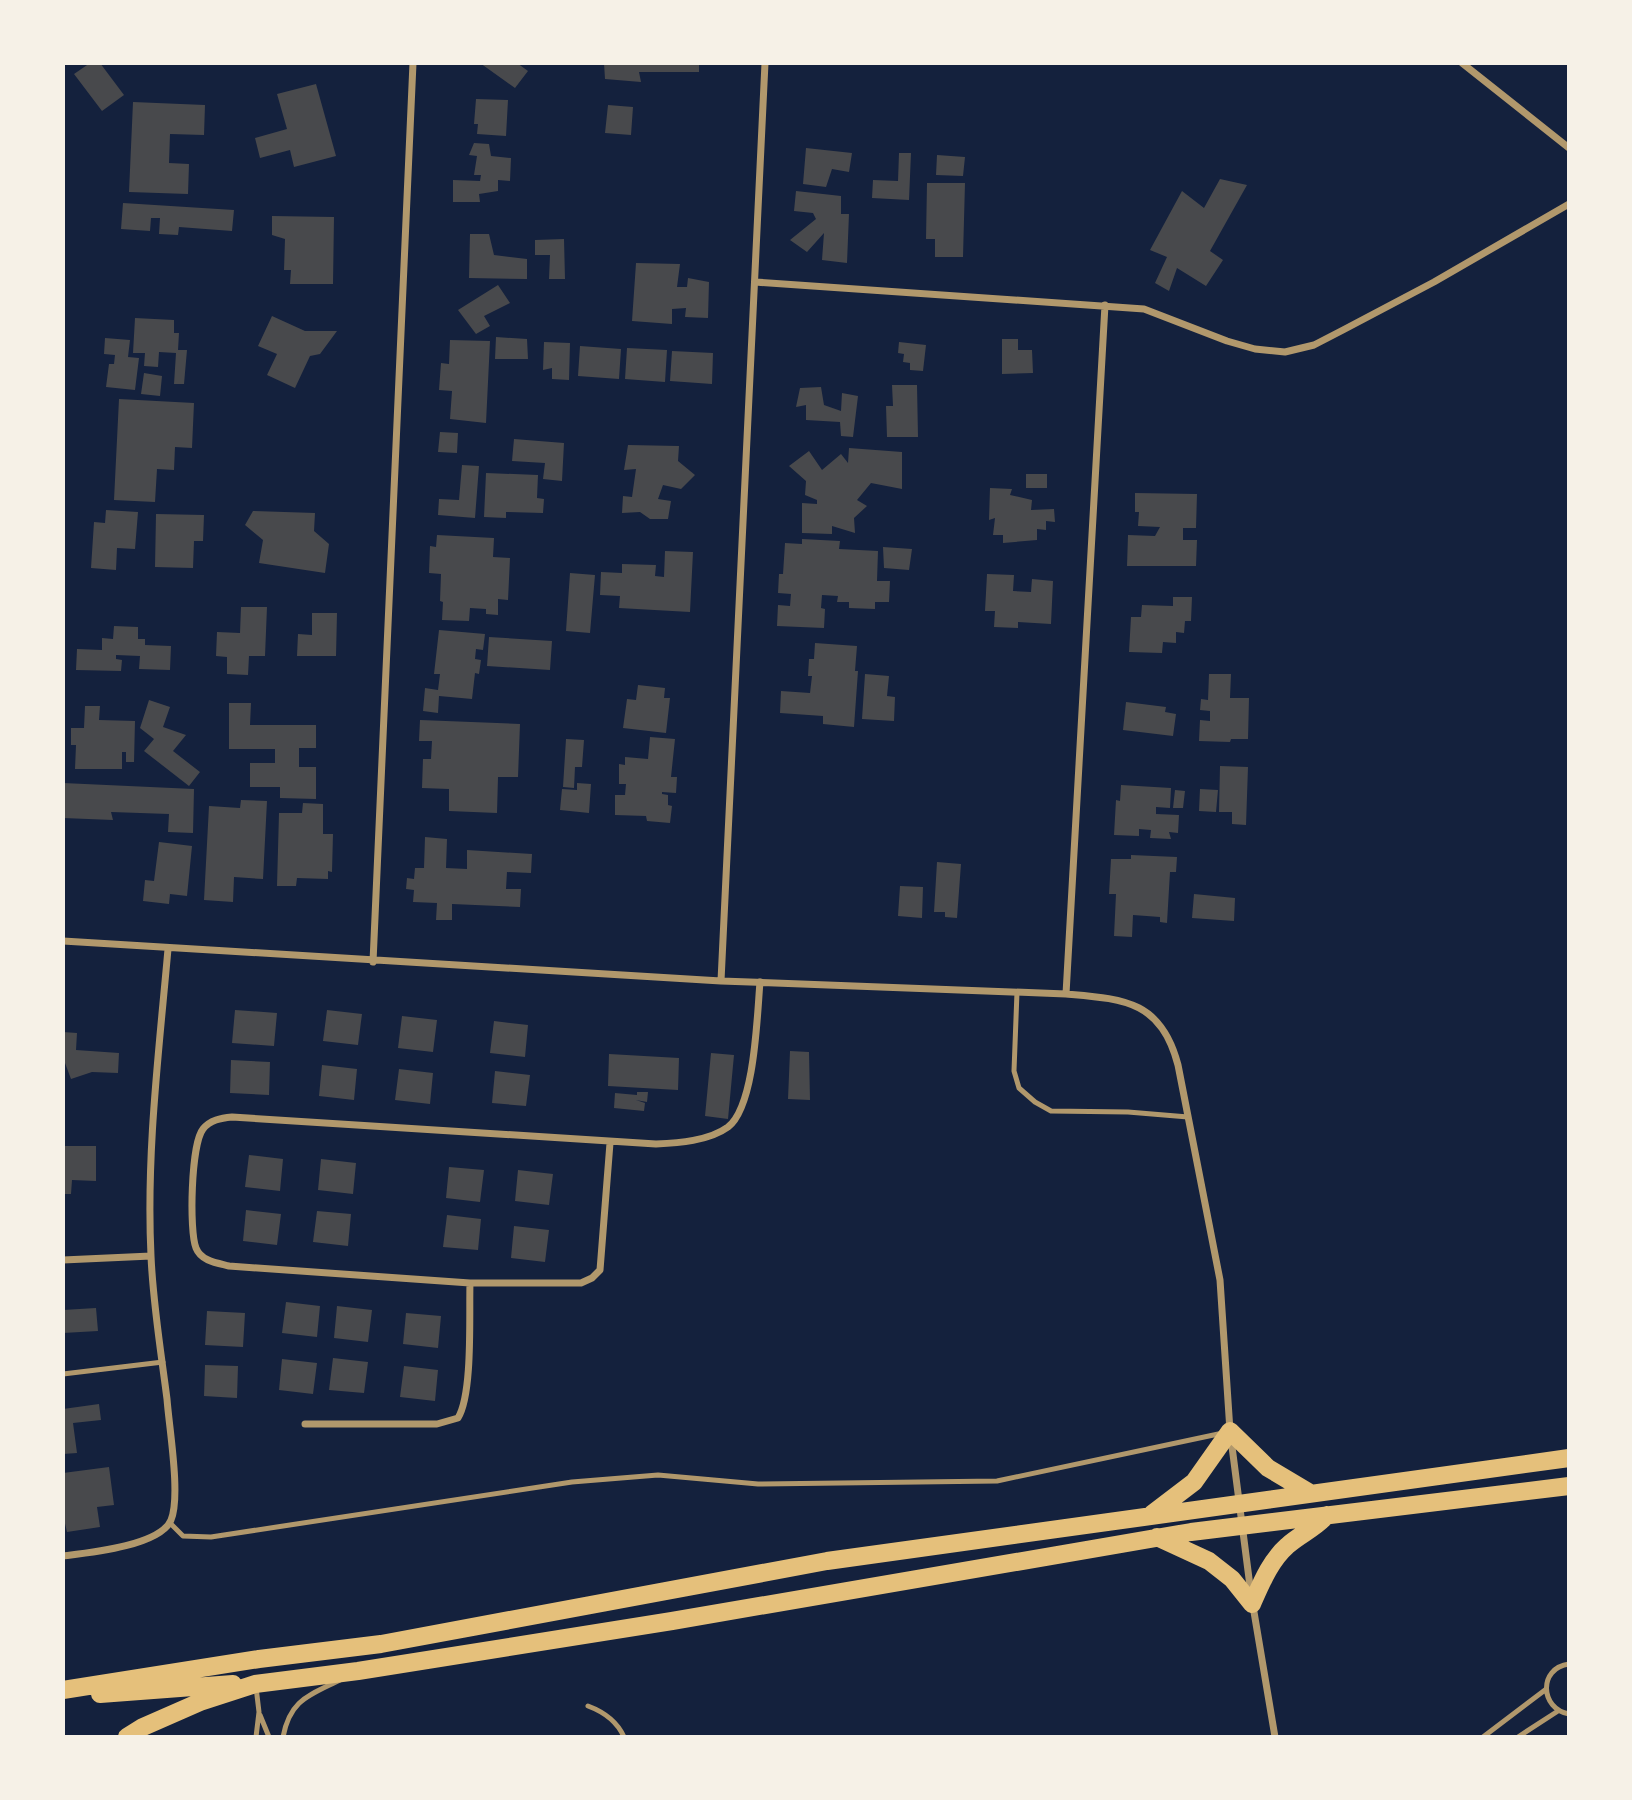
<svg xmlns="http://www.w3.org/2000/svg" width="1632" height="1800" font-family="'Golos Text',sans-serif">
<style>
.building{fill:#48494c}
.lines{fill:none;stroke-linecap:round;stroke-linejoin:round}
.service{stroke:#b1986c;stroke-width:5}
.minor{stroke:#b1986c;stroke-width:7}
.primary{stroke:#e5c07b;stroke-width:18}
</style>
<rect width="100%" height="100%" fill="#14213d"/>
<path class="building" d="M90,63H100L124,95L102,111L74,74Z
M480,63H517L528,71L515,88Z
M604,63H699V72H639L641,82L605,79Z
M316,84L336,156L294,167L290,150L260,158L255,138L287,129L277,94Z
M476,99L508,100L506,136L477,134L478,124H474Z
M133,102L205,105L204,135L170,134L169,163L189,164L188,194L129,192Z
M608,105L633,107L631,135L605,133Z
M474,143L489,144L491,156L511,158L510,181L498,180V191L479,194L480,202H453V180L480,181L481,175H474L477,156L469,155Z
M806,148L852,153L849,172L832,169L826,187L803,184Z
M899,153H911L909,200L872,198L873,180L898,181Z
M937,155L965,157L963,176L936,175Z
M1220,179L1247,185L1210,251L1223,260L1206,286L1177,268L1169,291L1155,283L1167,257L1150,250L1182,191L1204,208Z
M927,183H965L963,257H935V239H926Z
M796,191L841,196V214H849L847,263L822,260L824,233L807,252L790,240L816,219L813,213L794,211Z
M123,203L234,210L232,231L179,227L178,235L159,234L160,218H151L150,231L121,229Z
M272,216L334,217L333,284H290L291,270H284L285,239L272,235Z
M470,234H489L494,255L527,259V279L469,278Z
M564,239L565,279H549L550,255H535V240Z
M636,263L680,264L677,287H687L688,278L709,282L708,318L685,317L686,308L672,309V324L632,321Z
M498,285L510,303L484,316L490,326L476,334L458,310Z
M272,316L305,331H337L320,354L310,356L295,388L267,375L277,354L258,346Z
M135,318L174,320V333H179L178,350H187L184,384H174L176,353L159,352L158,367L144,366L145,353H133Z
M496,337L527,339L528,359H495Z
M105,338L130,340L128,357L139,358L135,390L106,387L109,364H114L115,355L104,354Z
M1002,339H1018V350H1032L1033,373L1002,374Z
M450,340L490,341L486,423L450,419L452,391L439,390L441,363L449,364Z
M544,342L570,343L569,380L552,379V368L543,370Z
M899,342L926,345L923,371L910,370V363L903,362L904,354L898,353Z
M580,346L621,349L619,379L578,376Z
M627,348L667,350L665,382L625,379Z
M672,351L713,353L712,384L670,381Z
M144,373L162,376L160,396L141,394Z
M892,385H917L918,437H887L886,406H893Z
M821,387L824,405L841,411L842,393L858,396L853,437L841,436L840,422L806,420V405L796,407L800,388Z
M119,399L194,403L192,448L175,447L174,470L157,469L155,502L114,500Z
M440,432L458,433L457,453L438,452Z
M514,439L564,443L562,481L543,479L545,463L512,461Z
M628,445L679,446L678,461L695,475L681,489L663,485L658,499L671,501L668,519H650L640,512L622,513L623,496L632,497L636,469L624,470Z
M849,448L902,452V489L871,483L857,500L867,506L854,518L855,533L832,526V534L802,533V503L817,504V500L805,495L806,481L789,466L809,451L822,470L841,454L848,463Z
M462,465L479,466L475,518L438,515L439,499L459,500Z
M486,473L538,475L537,498L544,499L543,513L506,512V518L484,517Z
M1026,474H1047V488H1026Z
M990,488L1012,489L1010,495L1032,500L1031,510L1054,509L1055,522L1046,521V530L1037,529V540L1003,543V535H993L995,518L989,520Z
M1135,493L1197,494L1196,528H1183V540H1197L1196,566H1127L1128,535L1155,536L1160,527L1138,526L1139,512H1135Z
M106,510L138,512L135,549L117,548L116,570L91,568L94,522L105,523Z
M253,511L315,513L314,531L329,544L325,573L259,563L263,540L245,525Z
M156,514L204,515L203,541H194L193,568L155,567Z
M437,535L494,538L493,557L510,558L508,600L498,599V615L486,614V609L470,608L469,621L442,620L443,602L440,601L441,574L429,573L430,546L436,547Z
M802,539L840,541L839,549L878,551L877,581H890L889,602H875V609L849,608V602H837L838,596L822,595L821,608L825,609L824,628L777,626L778,605L790,606L791,594L778,593L779,574H783L785,543L802,544Z
M883,547L912,549L909,570L884,568Z
M665,551L693,552L690,612L619,608L620,596L600,595L601,572L622,573V564L656,565L655,576L664,577Z
M570,573L595,575L590,633L566,631Z
M987,574L1014,575L1013,591L1031,592L1032,579L1053,581L1051,624L1018,622V628L994,627L995,611H985Z
M1173,597H1192L1191,621H1185L1184,633L1176,632V643L1163,642L1162,653L1129,652L1131,617H1141L1142,605L1173,606Z
M241,607H267L265,656H249L248,675L227,674V657L216,656L217,632L240,633Z
M312,613H337L336,656H297L298,634L312,635Z
M114,626L138,627V639H145V645L171,646L170,670L139,669L140,656L116,655V659L122,660L121,671L76,670L77,649L102,650V638L113,639Z
M439,630L485,634L483,650L476,649L475,659L481,660L479,674L475,673L472,699L439,696L438,713L423,711L425,688L438,690L440,674H434Z
M489,637L552,641L550,670L487,666Z
M815,643L857,646L855,671H858L854,727L823,724V716L780,713L781,691L810,693L812,676H808L809,659H814Z
M865,674L889,676L887,696L895,697L894,721L862,719Z
M1209,674H1231L1230,698H1249L1248,739H1231L1230,742L1199,741L1200,720L1210,721V711L1200,710L1201,699L1208,700Z
M638,685L665,688L664,698H670L666,733L623,728L627,699L636,700Z
M149,700L170,707L163,727L186,735L173,751L200,772L189,786L144,751L154,739L140,728Z
M1126,702L1166,707L1165,712L1176,714L1173,736L1123,730Z
M229,703H251L250,725H316V748H299V767H316V799L280,798V787H250V763H275V749H229Z
M85,706H100L99,720L135,721L134,762H126V752H122V769H75L76,745H71V728H84Z
M420,720L520,724L518,777H498L497,813L449,811V789L422,788L423,759H431L432,741H419Z
M650,737L675,739L671,777H677L676,793L662,792V794L668,795V805L672,806L670,823L647,821L646,816L615,815V795H625L626,784H619V764L625,765V757L648,759Z
M566,739L584,740L582,767H575L574,788L563,787Z
M1220,766L1248,767L1246,825L1232,824V812H1219Z
M63,783L194,789L193,833L168,832L169,814L111,812L113,820L63,818Z
M577,783L591,784L589,813L560,810L562,789L577,790Z
M1121,785L1171,788L1170,808L1156,807V814L1179,815L1178,833L1169,832L1171,839L1150,838L1151,830L1139,829V836L1114,835L1116,800L1120,801Z
M1200,789L1218,790L1216,812L1199,811Z
M1175,790L1185,791L1183,808H1173Z
M241,800L267,801L263,879L234,877L233,902L204,900L209,806L240,808Z
M303,803L323,804V834H333L332,872L328,871V879L297,878L296,886H277L279,813H302Z
M425,837L447,839L446,868L467,869V850L532,854L531,873L507,872L506,889H521L520,907L452,904V920H436L437,903L413,902L414,890L406,889L407,878L414,879L415,868H424Z
M159,842L192,846L187,896L170,894L169,904L143,901L145,880L154,881Z
M1131,855L1177,857L1176,872H1170L1167,923L1160,922V917L1133,915L1132,937L1114,936L1116,894H1109L1111,859H1131Z
M937,862L961,864L957,918L945,917V912H934Z
M900,886L923,887L922,918L898,916Z
M1194,894L1235,898L1234,921L1192,918Z
M235,1010L277,1013L274,1046L232,1043Z
M327,1010L362,1014L358,1045L323,1041Z
M402,1016L437,1020L433,1052L398,1048Z
M494,1021L528,1025L525,1057L490,1053Z
M63,1032L77,1033L76,1050L119,1053L118,1073L92,1072L71,1079L65,1063H63Z
M790,1051L809,1052L810,1100L788,1099Z
M711,1053L734,1055L728,1119L705,1116Z
M609,1054L679,1058L678,1090L608,1086Z
M231,1060L270,1062L269,1095L230,1093Z
M322,1065L357,1069L354,1100L319,1096Z
M399,1069L433,1073L430,1104L395,1100Z
M495,1071L530,1075L526,1106L492,1103Z
M637,1092H648L647,1102L636,1100L645,1103L644,1111L614,1108L615,1093L637,1095Z
M63,1146H96V1181L72,1180L71,1194H63Z
M249,1155L283,1159L280,1191L245,1187Z
M321,1159L356,1163L353,1194L318,1190Z
M449,1167L484,1170L480,1202L446,1198Z
M518,1170L553,1174L549,1205L515,1201Z
M246,1210L281,1214L277,1245L243,1241Z
M317,1211L351,1214L348,1246L313,1242Z
M447,1215L481,1219L478,1250L443,1247Z
M514,1226L549,1230L545,1262L511,1258Z
M286,1302L320,1306L317,1337L282,1333Z
M337,1306L372,1310L368,1342L334,1338Z
M96,1308L98,1331L63,1333V1310Z
M207,1311L245,1313L243,1347L205,1345Z
M406,1313L441,1316L438,1348L403,1344Z
M333,1358L368,1362L364,1393L329,1390Z
M282,1359L317,1363L313,1394L279,1390Z
M205,1365L238,1366L237,1398L204,1396Z
M404,1366L438,1370L435,1401L400,1397Z
M99,1404L101,1420L73,1423L77,1453L63,1454V1409Z
M109,1467L114,1505L97,1507L100,1527L67,1532L63,1515V1473Z"/>
<g class="lines">
<path class="service" d="M1017,992L1014,1071L1019,1088L1035,1102L1051,1111L1128,1112L1188,1117
M63,1374L163,1362
M170,1523L183,1536L211,1537L572,1482L658,1475L758,1484L997,1481L1223,1433
M1569,1664C1538,1668 1540,1709 1569,1714
M588,1706C604,1712 617,1721 624,1737
M260,1715L269,1737
M256,1737L259,1712L256,1687
M283,1737C290,1700 308,1696 340,1680
M1483,1737L1545,1690
M1518,1737L1558,1711"/>
<path class="minor" d="M1462,63L1569,148
M755,282L1144,309L1227,341L1255,349L1285,352L1314,345L1343,330L1434,282L1569,204
M63,941L721,981L1066,994C1123,999 1161,1000 1178,1065L1220,1280L1230,1431L1251,1594
M373,962L413,63
M721,981L765,63
M1066,994L1105,305
M610,1143L600,1270L592,1278L581,1283H470L229,1266C217,1263 201,1261 196,1248C189,1231 191,1144 203,1129C210,1120 221,1118 232,1117L656,1144C678,1143 709,1141 728,1127C755,1106 757,1016 760,982
M63,1260L151,1256
M305,1424H437L458,1418C473,1394 469,1314 470,1283
M63,1556C88,1553 160,1546 171,1520C181,1496 169,1427 167,1399C161,1352 153,1304 151,1256C146,1154 159,1051 168,949
M1253,1606L1275,1737"/>
<path class="primary" d="M1152,1514L1194,1482L1230,1431L1268,1468L1310,1493
M1157,1537L1209,1561L1232,1579L1252,1604C1261,1584 1270,1561 1287,1546C1300,1534 1315,1529 1327,1515
M63,1690L259,1659L381,1644L827,1561L1569,1458
M100,1694L233,1684
M127,1737L143,1727L200,1702L255,1684L358,1671L672,1621L1191,1532L1569,1486"/>
</g>
<rect width="1632" height="1800" fill="none" stroke="#f6f1e7" stroke-width="130"/>
</svg>
